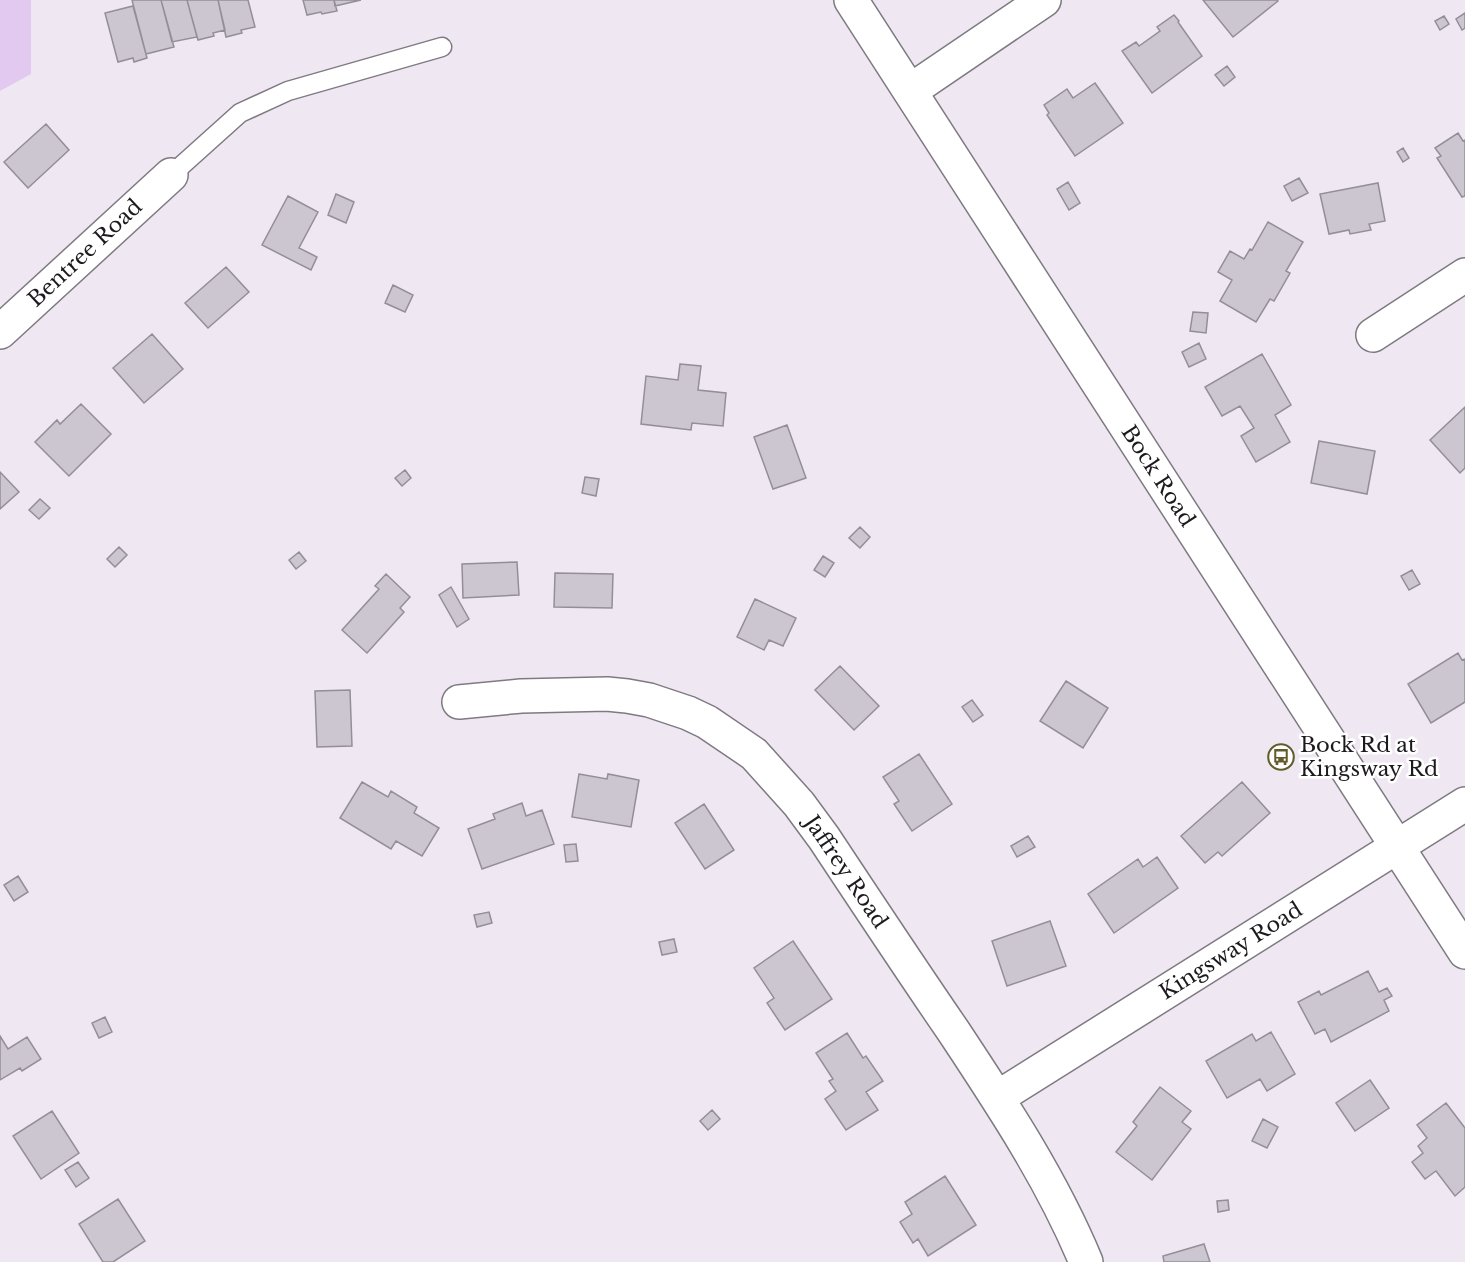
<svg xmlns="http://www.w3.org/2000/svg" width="1465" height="1262" font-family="'Libre Baskerville',serif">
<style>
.green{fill:#e1c9ef}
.building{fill:#ccc6d0;stroke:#948e98;stroke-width:1.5}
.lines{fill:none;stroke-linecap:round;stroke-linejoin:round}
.service-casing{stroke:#7f7982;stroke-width:21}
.minor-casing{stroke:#7f7982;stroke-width:36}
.secondary-casing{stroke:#7f7982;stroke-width:36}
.service{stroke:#fff;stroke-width:18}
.minor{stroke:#fff;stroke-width:33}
.secondary{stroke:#fff;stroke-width:33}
.labels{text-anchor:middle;stroke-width:5;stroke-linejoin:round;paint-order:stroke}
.street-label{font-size:21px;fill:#1d1a1e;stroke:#fff}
.poi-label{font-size:21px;fill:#1d1a1e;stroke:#fff;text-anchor:start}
</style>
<rect width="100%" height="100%" fill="#efe8f2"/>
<path class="green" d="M0,0H31V74L0,91Z"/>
<path class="building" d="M132,0H161L174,47L146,54Z
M161,0H187L197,37L172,42Z
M187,0H218L225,30L213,33L214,36L198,40Z
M218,0H248L255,27L241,30L242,33L226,37Z
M303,0H334L337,11L322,14L321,12L307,15Z
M334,0H361L335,6Z
M1203,0H1277L1278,1L1233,37Z
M133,6L147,58L134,62L133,58L118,62L105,13Z
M1465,13V28L1462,30L1456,19Z
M1174,15L1179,21L1178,22L1202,56L1152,93L1122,51L1136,42L1139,46L1160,31L1157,27Z
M1444,16L1449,24L1440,30L1435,21Z
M1227,66L1235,77L1224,86L1215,75Z
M1095,83L1123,123L1075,156L1047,115L1049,113L1044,105L1067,89L1073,98Z
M46,124L69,150L28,188L4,162Z
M1458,133L1463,141L1465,140V196L1462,197L1437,158L1441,156L1435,148Z
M1403,148L1409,158L1403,162L1397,152Z
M1299,178L1308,193L1292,201L1284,186Z
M1068,182L1080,203L1069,210L1057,189Z
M1378,183L1385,221L1369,224L1371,230L1350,234L1349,230L1329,234L1320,194Z
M336,194L354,202L346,223L328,215Z
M288,196L318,212L299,248L317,257L311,270L262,245Z
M1268,222L1303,242L1286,271L1290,273L1274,301L1270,299L1256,322L1220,301L1232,280L1218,272L1230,251L1244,259L1250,249L1252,250Z
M226,267L249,292L208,328L185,303Z
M393,285L413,295L405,312L385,303Z
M1193,312L1208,313L1206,333L1190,331Z
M152,334L183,369L144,403L113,368Z
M1199,343L1206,359L1189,367L1182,352Z
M1262,354L1291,405L1275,415L1290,442L1256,462L1241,436L1254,428L1240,406L1222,416L1205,387Z
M680,364L701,366L698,390L726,393L723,426L692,423L691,430L641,424L646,376L678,380Z
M81,404L111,434L69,476L35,442L57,420L60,424Z
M1465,407V468L1460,473L1430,440Z
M787,425L806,478L773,489L754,437Z
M1319,441L1375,451L1367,494L1311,483Z
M405,470L411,478L402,486L395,478Z
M0,472L19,492L0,509Z
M585,477L599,479L596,496L582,493Z
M40,499L50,508L39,519L29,510Z
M860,527L870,537L860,548L849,538Z
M119,547L127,555L115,567L107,559Z
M299,552L306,561L296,569L289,560Z
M823,556L834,563L825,577L814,570Z
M517,562L519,595L463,598L462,564Z
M1412,570L1420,584L1409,590L1401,576Z
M555,573L613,574L612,608L554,607Z
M386,574L410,597L400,608L404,612L367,653L342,630L379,589L375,586Z
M451,587L469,619L457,627L439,595Z
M755,599L796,618L783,646L769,640L764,650L737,637Z
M1458,653L1462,660L1465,659V702L1431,723L1408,684Z
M840,666L879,706L854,730L815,690Z
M1066,681L1108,708L1083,748L1040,721Z
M350,690L352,746L317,747L315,691Z
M972,700L983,715L973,722L962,707Z
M919,754L952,804L912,831L894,804L899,801L883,777Z
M579,774L607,779L608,774L639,780L631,827L572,817Z
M362,782L388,797L391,791L417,807L414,813L439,828L422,856L396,841L391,849L340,818Z
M1242,782L1270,813L1222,856L1218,852L1205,863L1181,836Z
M522,803L526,816L542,810L554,844L482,869L468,829L495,819L493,814Z
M704,804L734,850L705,869L675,823Z
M1028,836L1035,847L1017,857L1011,846Z
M576,844L578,861L566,862L564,845Z
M1157,857L1178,888L1114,933L1088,894L1138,859L1143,867Z
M18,876L28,892L14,901L4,885Z
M489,912L492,923L477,927L474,915Z
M1050,921L1066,966L1007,986L992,941Z
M674,939L677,952L662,955L659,942Z
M793,941L832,999L785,1030L767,1003L774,998L754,968Z
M1368,971L1379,992L1387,988L1392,996L1384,1000L1389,1011L1331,1042L1325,1029L1315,1034L1298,1002L1319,991L1321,995Z
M105,1017L112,1032L99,1038L92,1023Z
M1271,1032L1295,1074L1267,1091L1260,1079L1227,1098L1206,1061L1252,1034L1256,1041Z
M847,1033L863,1058L866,1056L883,1081L866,1092L878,1110L846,1130L825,1099L836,1091L829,1081L833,1079L816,1053Z
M0,1036L8,1049L27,1037L41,1059L22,1071L20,1068L0,1080Z
M1370,1080L1389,1108L1355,1131L1336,1103Z
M1160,1087L1191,1111L1182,1122L1191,1129L1152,1180L1116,1152L1137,1126L1133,1122Z
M1446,1103L1465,1128V1187L1455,1196L1436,1171L1425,1179L1412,1162L1423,1153L1418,1146L1427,1138L1417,1125Z
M712,1110L720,1119L708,1130L700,1121Z
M52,1111L79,1153L41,1179L13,1136Z
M1263,1119L1278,1127L1267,1148L1252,1141Z
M78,1162L89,1178L76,1187L65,1170Z
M945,1176L976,1225L928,1256L918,1239L913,1243L900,1222L912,1214L905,1202Z
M118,1199L145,1241L113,1262H103L79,1224Z
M1228,1200L1229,1210L1218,1212L1217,1201Z
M1204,1244L1210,1262H1164L1163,1256Z"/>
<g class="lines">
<g class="service-casing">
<path id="service" d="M171,175L240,113L288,91L442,47"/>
</g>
<g class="minor-casing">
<path id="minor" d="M910,91L1044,0
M0,332L171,175
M1373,335L1465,275
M459,702L521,696L607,694L627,696L649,700L688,713L707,722L754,754L799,804L824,838C867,903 910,968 954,1032C1003,1106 1052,1180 1086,1262
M997,1098L1465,804"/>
</g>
<g class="secondary-casing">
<path id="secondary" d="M851,0L1465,952"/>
</g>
<use href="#service" class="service"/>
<use href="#minor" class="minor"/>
<use href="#secondary" class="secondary"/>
</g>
<defs>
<g id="bus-ring" transform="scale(1.35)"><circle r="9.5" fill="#fff" stroke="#615c29" stroke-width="1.5"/><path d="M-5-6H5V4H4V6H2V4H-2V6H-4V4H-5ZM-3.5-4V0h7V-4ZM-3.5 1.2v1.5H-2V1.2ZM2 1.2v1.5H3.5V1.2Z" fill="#615c29"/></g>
</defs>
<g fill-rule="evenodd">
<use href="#bus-ring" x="1281" y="757"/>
</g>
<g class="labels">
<g class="street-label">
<text transform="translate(85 253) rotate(-43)" y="7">Bentree Road</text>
<text transform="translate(1158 476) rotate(57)" y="7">Bock Road</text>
<text transform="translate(846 872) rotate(56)" y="7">Jaffrey Road</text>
<text transform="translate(1231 951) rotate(-32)" y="7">Kingsway Road</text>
</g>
<g class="poi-label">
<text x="1300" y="752">Bock Rd at<tspan x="1300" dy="24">Kingsway Rd</tspan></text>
</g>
</g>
</svg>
